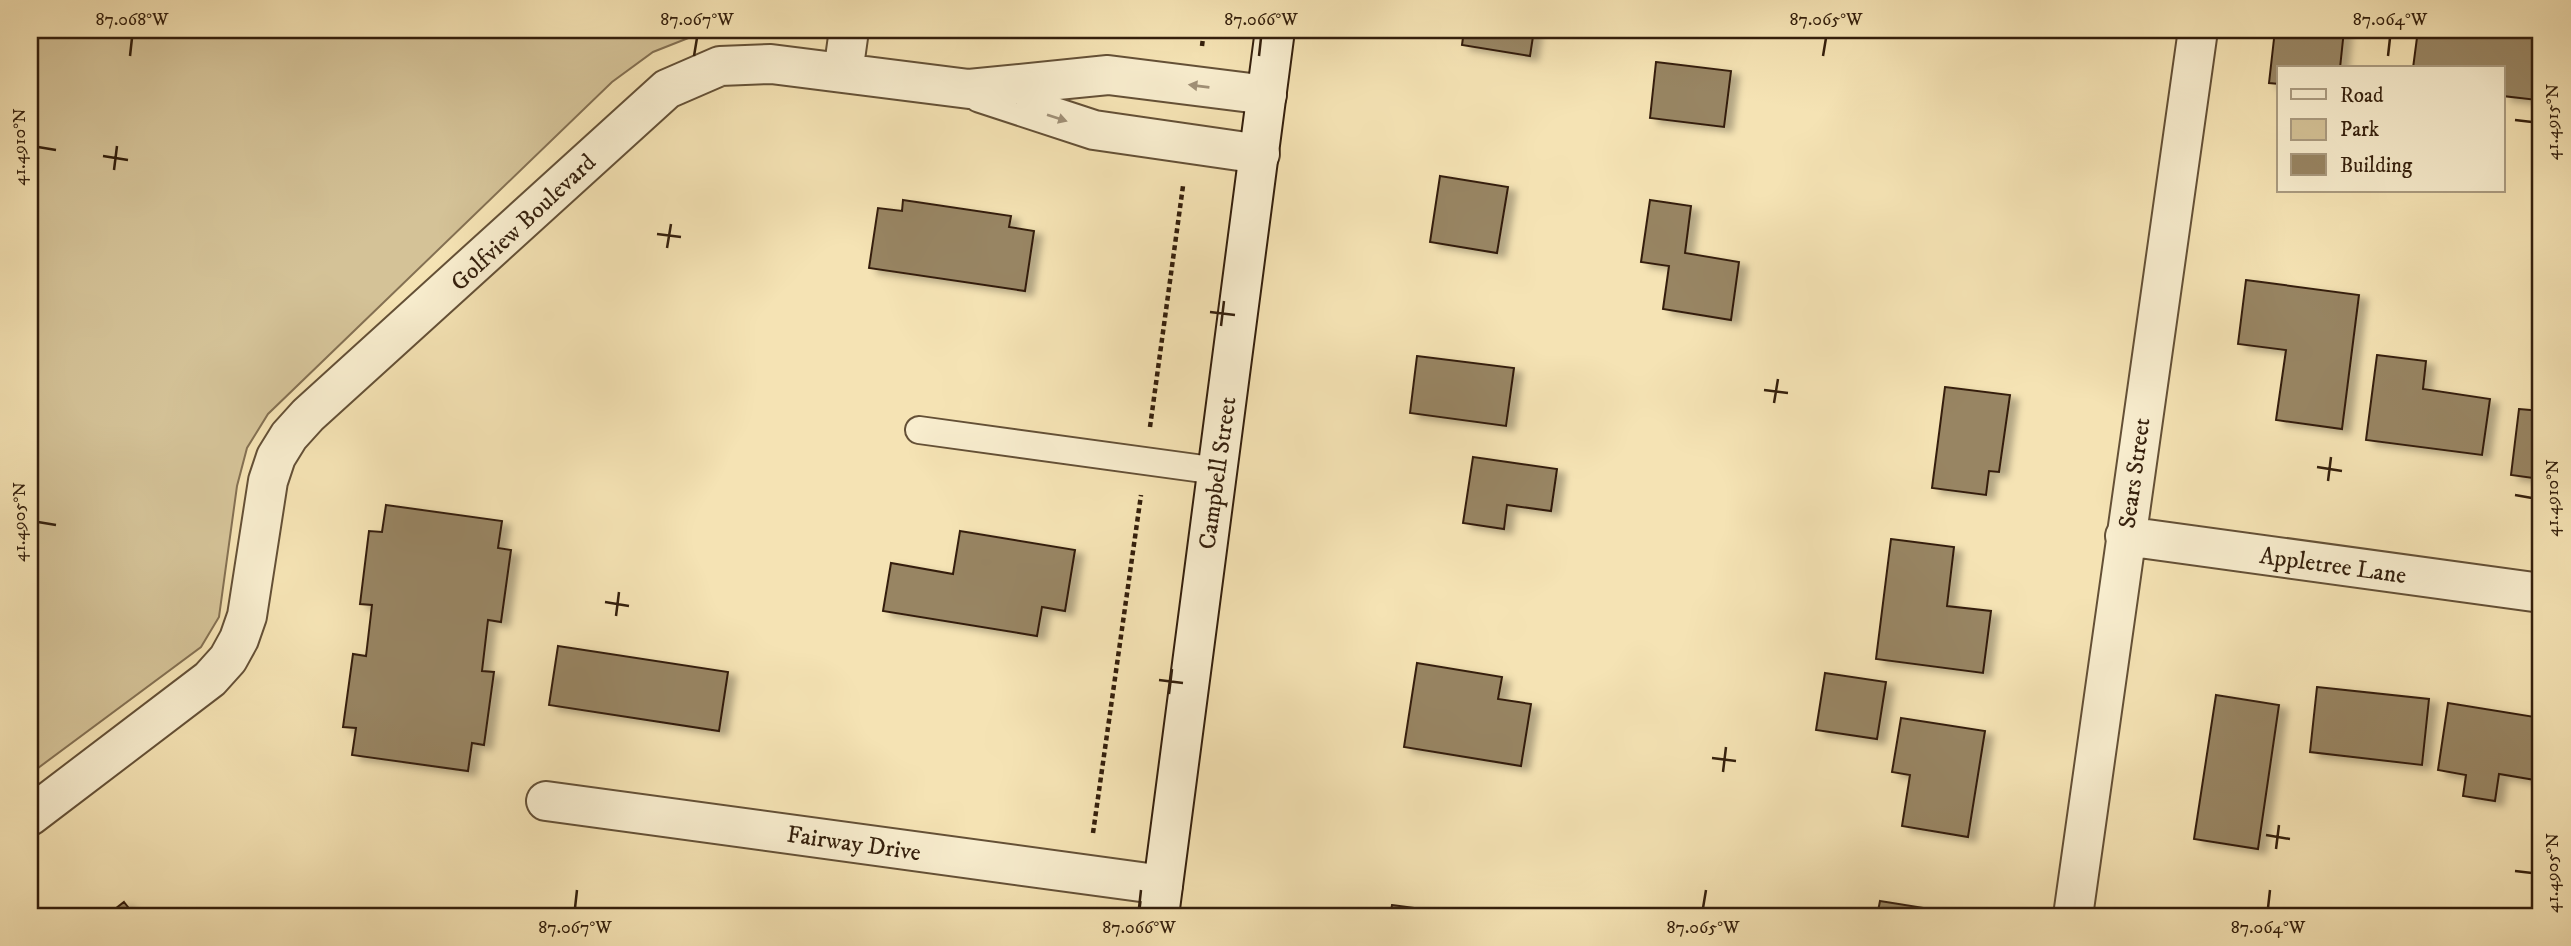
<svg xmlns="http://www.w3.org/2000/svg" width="2571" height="946" font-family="'IM FELL DW Pica',serif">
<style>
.green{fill:#d4c297;stroke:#847052;stroke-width:2}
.building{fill:#988563;stroke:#341f0c;stroke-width:2;filter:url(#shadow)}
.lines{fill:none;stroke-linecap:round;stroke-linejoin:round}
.lane-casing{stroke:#645036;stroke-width:30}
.street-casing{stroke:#645036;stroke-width:42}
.secondary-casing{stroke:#341f0c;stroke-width:42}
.path{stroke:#341f0c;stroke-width:4.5;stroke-dasharray:5 3.5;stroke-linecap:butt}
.lane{stroke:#f8edce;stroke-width:26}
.street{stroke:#f8edce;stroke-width:38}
.secondary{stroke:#f8edce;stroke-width:38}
.oneway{fill:#a09077}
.ticks{fill:none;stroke:#341f0c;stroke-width:2.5}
.labels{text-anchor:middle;stroke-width:5;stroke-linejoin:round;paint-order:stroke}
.street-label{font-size:24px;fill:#341f0c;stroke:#f8edce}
.neatline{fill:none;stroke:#341f0c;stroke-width:2.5}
.ticks-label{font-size:18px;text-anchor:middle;fill:#341f0c}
</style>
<defs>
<filter id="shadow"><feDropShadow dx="8" dy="4.5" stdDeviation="3.5" flood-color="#0004"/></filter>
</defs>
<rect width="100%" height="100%" fill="#f5e3b4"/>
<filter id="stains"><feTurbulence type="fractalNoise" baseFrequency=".00286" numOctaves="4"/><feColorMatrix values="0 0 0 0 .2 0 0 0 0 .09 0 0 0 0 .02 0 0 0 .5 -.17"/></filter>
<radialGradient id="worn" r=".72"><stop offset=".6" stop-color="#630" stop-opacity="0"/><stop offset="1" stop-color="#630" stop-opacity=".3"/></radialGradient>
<path class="green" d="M30,30H727L701,33L653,52L612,82L268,414L247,448L237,486L219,617L201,647L30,774Z"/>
<path class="building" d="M1464,30H1534L1530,56L1462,45Z
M2275,30H2344L2340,68H2279V84L2269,83Z
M2418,30H2495L2541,36V71L2537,100L2503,96V68H2413Z
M1656,62L1731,71L1724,127L1650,118Z
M1440,176L1508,187L1497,253L1430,242Z
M903,200L1011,216L1009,227L1034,231L1025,291L869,268L878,208L902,211Z
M1650,200L1691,206L1685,253L1739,262L1731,320L1663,309L1669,266L1641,262Z
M2246,280L2359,295L2342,429L2276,420L2286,350L2238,344Z
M2377,355L2426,361L2423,389L2490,399L2482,455L2366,440Z
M1417,356L1514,368L1506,426L1410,413Z
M1945,387L2010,395L1999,472L1989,471L1986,495L1932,488Z
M2519,409L2541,411V479L2511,475Z
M1473,457L1557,469L1551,511L1507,505L1504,529L1463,523Z
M386,505L502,521L498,548L511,550L501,622L488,620L482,671L494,672L484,745L472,743L468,771L352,755L356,728L343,727L353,654L366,656L372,605L360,604L369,531L382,532Z
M960,531L1075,550L1065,611L1042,607L1037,636L883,611L891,563L953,574Z
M1891,539L1954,547L1947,606L1991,611L1983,673L1876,659Z
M558,646L728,672L719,731L549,705Z
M1417,663L1502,677L1498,699L1531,704L1521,766L1404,747Z
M1825,673L1886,682L1877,739L1816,730Z
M2317,687L2429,699L2422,765L2310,752Z
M2216,695L2279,705L2258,849L2194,839Z
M2448,703L2541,718V781L2499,774L2495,801L2463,796L2466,775L2438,770Z
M1901,718L1985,731L1968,837L1902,826L1910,775L1892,772Z
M1880,901L1949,912V916H1877Z
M124,902L135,916H106Z
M1392,905L1430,910L1429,916H1390Z"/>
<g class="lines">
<g class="lane-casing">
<path id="lane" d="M919,430L1218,471"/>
</g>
<g class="street-casing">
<path id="street" d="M843,73L849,30
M981,93L1094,130L1260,154
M2125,536L2541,593
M546,801L1163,885
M30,816L210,679L228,659L239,639L247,616L268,481L276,457L289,436L308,415L667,89L720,66L771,64L969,89L1108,75L1267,95
M2073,916L2198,30"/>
</g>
<g class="secondary-casing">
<path id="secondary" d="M1159,916L1275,30"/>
</g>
<path class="path" d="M1202,46L1204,30
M1150,427L1183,186
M1093,833L1141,495"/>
<use href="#lane" class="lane"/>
<use href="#street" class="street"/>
<use href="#secondary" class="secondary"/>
</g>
<defs><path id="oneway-solid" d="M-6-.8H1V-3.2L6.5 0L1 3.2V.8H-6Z" transform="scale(1.75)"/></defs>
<g class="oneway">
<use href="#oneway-solid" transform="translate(1199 86) rotate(-173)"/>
<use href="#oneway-solid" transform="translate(1057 118) rotate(18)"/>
</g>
<path class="ticks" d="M130,56L132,38M694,56L697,38M1259,56L1261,38M1823,56L1826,38M2388,56L2390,38M2515,120L2532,122M38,147L56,150M103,156L128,160M114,170L117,146M657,234L681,237M667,248L671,224M1210,312L1235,315M1221,326L1224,301M1764,390L1788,393M1774,403L1778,379M2317,467L2342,471M2328,481L2331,457M2515,495L2532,498M38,522L56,525M605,602L629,606M616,616L619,592M1159,680L1183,683M1169,694L1172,669M1712,758L1736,761M1723,772L1726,747M2266,835L2290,839M2276,849L2279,825M2515,871L2532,873M575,908L577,890M1139,908L1141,890M1703,908L1706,890M2268,908L2270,890"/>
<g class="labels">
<g class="street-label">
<text transform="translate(523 222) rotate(-43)" y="8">Golfview Boulevard</text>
<text transform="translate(1217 473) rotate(-82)" y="8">Campbell Street</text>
<text transform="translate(2134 473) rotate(-82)" y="8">Sears Street</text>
<text transform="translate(2333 565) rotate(8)" y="8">Appletree Lane</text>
<text transform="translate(854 843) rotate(8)" y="8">Fairway Drive</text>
</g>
</g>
<rect width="2571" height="946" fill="none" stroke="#f5e3b4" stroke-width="77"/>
<rect x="2277" y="66" width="228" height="126" fill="#f8edce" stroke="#aa9b80" stroke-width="2"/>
<rect x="2291" y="89" width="35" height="10" fill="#f8edce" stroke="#aa9b80" stroke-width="2"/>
<text x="2340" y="102" font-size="21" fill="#341f0c">Road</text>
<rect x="2291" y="119" width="35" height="21" fill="#d4c297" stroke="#aa9b80" stroke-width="2"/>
<text x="2340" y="136" font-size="21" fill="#341f0c">Park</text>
<rect x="2291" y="154" width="35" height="21" fill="#988563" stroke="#aa9b80" stroke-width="2"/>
<text x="2340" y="172" font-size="21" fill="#341f0c">Building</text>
<rect x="38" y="38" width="2494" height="870" class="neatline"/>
<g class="ticks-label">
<text x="132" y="25">87.068°W</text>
<text x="697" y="25">87.067°W</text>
<text x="1261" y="25">87.066°W</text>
<text x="1826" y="25">87.065°W</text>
<text x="2390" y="25">87.064°W</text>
<text transform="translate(2552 122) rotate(-90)" y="6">41.4915°N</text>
<text transform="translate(19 147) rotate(-90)" y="6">41.4910°N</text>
<text transform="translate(2552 498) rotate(-90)" y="6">41.4910°N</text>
<text transform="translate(19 522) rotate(-90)" y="6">41.4905°N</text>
<text transform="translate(2552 873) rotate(-90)" y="6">41.4905°N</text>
<text x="575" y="933">87.067°W</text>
<text x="1139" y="933">87.066°W</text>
<text x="1703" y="933">87.065°W</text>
<text x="2268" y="933">87.064°W</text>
</g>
<rect width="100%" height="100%" filter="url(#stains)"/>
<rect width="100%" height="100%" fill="url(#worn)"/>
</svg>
